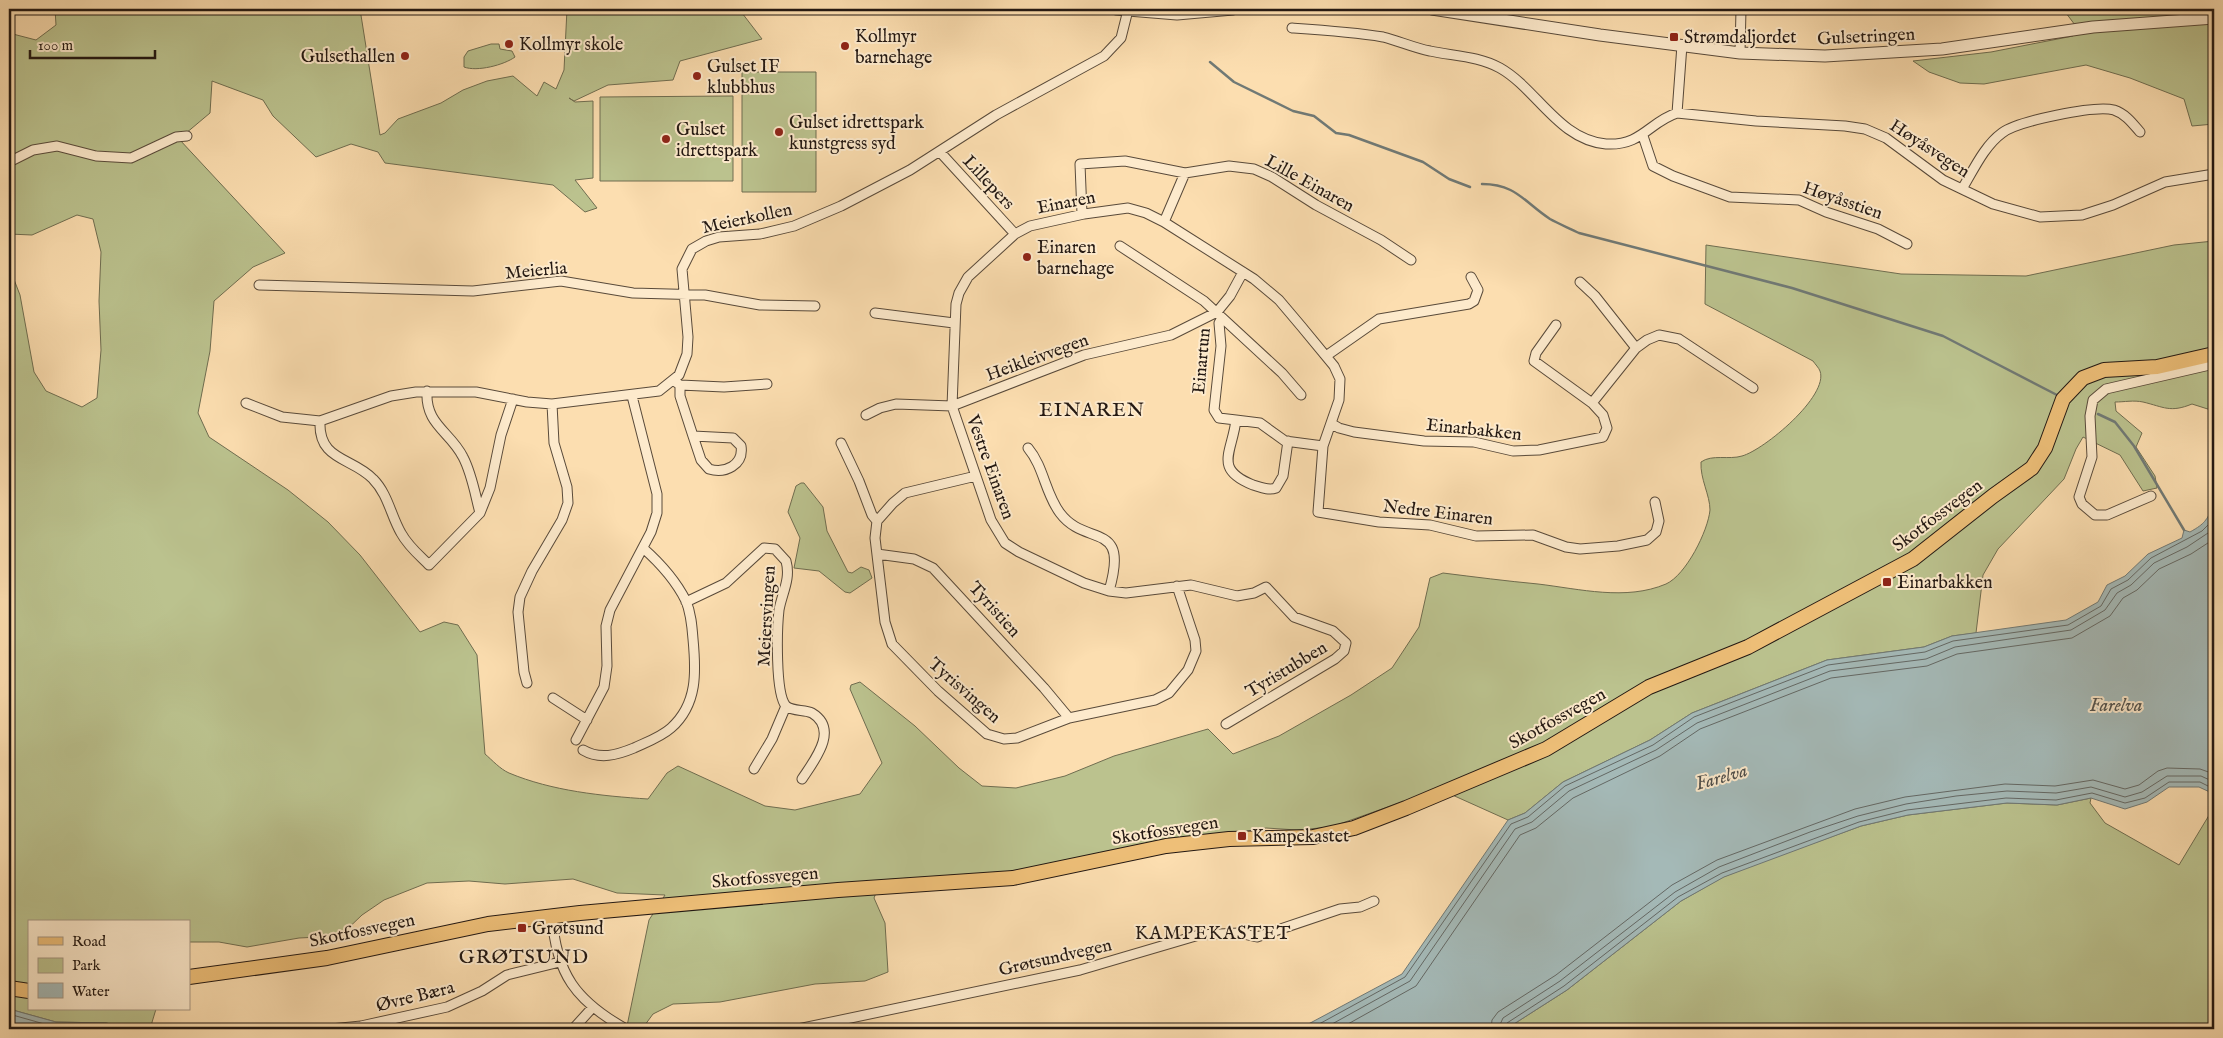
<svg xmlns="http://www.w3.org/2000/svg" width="2223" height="1038" font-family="'IM FELL English',serif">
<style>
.green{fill:#bbc28e;stroke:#6f6d50}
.water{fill:#a4b9b7;stroke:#707975}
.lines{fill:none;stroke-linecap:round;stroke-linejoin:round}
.shore{stroke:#646864;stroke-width:1}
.stream{stroke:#707975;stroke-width:2.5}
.minor-casing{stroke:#594a3a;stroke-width:11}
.tertiary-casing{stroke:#594a3a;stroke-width:13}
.primary-casing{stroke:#231812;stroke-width:16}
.minor{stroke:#fdeacc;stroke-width:9}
.tertiary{stroke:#fdeacc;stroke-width:11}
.primary{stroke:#eebf78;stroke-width:14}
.poi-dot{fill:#8f2418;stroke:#fdeacc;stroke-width:2}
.labels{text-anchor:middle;stroke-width:4;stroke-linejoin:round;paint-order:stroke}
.poi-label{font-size:18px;fill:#231812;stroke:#fdeacc;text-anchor:start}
.street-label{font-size:18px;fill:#231812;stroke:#fdeacc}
.water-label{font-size:19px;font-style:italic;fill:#50504c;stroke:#fdeacc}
.neighbourhood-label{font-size:19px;letter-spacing:1px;fill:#231812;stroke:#fdeacc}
.quarter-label{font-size:20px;letter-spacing:1px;fill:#231812;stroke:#fdeacc}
</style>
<rect width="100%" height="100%" fill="#fcdeb0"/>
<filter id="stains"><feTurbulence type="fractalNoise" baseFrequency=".004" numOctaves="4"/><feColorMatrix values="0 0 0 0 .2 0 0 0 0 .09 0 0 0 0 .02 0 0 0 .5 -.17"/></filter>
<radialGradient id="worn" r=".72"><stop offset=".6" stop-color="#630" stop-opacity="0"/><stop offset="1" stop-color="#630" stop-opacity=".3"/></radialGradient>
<path class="green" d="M55,9H360L380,135L385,133L398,119L441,103L463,90L487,81L513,76L537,96L544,82L556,89L564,70L567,9H739L762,39L680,61L673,80L608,85L574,101L569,98L575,102L593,101V178L575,180L597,208L585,212L553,185L385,163L378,152L351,144L316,157L273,116L263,100L212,81L210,113L179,139L285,253L253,267L214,301L210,351L198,413L209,437L288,490L328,522L360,555L420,632L444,622L458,625L477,655L485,754C492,760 500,769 509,773C552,791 602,796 648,799L667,773L678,766L765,806L795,810L860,794L882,763L850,689L851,685L860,682L915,726L959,768L982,786L1016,788L1065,776L1114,756L1208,729L1233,754L1279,736L1351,695L1392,668L1419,627L1430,578L1443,573C1475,577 1506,581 1538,584C1580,589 1626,601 1666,584C1686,575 1708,531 1710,510C1710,495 1700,479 1701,462C1712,454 1729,460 1742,456C1764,450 1829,396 1820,371C1819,368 1815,364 1813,361L1705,304L1706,245L1901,274L2026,276L2174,245L2214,241V411L2192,404C2170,413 2164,407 2143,402C2134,400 2124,402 2115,402L2116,411L2142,433L2136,447L2155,476L2157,488L2143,491L2120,455L2083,437L2076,449L2064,479L1998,549L1983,575L1976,633L1952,636L1924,647L1827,660L1692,713L1650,740L1563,782L1525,813L1508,820L1439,789L1331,827L1297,830L1266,828L1030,870L881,880L874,898L885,923L888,972L865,981L815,984L720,1002L673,1004L653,1014L642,1029H627V1026L649,920L665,895L617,893L573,879L505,884L469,881L427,883L384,900L362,915L340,936L299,938L247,947L219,942H189V922H29V1009H156L150,1029H135L106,1023L56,1022L9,1009V276L13,277L20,295L34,372L46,391L82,407L97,398L101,350L99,301L101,252L93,219L77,215L32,235L9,234V33L36,40L56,25Z
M2063,9H2214V124L2192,126L2184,99L2130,78L2086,65L1984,84L1960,83L1929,72L1913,61L1991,52L2073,36L2075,25Z
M491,44H499L500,49L512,51L515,57C504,65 477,72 464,67V57L468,51Z
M742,72H816V192H742Z
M733,96V181H600V97Z
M801,483H804L823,507L827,531L848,572L852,573L861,567L869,570L872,578L850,593L845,592L819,571L794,568L800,538L788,512L796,486Z
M2091,798L2090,803L2105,823L2179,865L2214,807V1029H1506L1567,990L1681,901L1723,877L1770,859L1861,826L1908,815L2007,803L2057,805Z"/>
<path class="water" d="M2214,507V794L2199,787H2169L2147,802L2125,809L2091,798L2057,805L2007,803L1908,815L1861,826L1724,877L1681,901L1567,990L1506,1029H1299L1402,974L1508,820L1525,813L1563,782L1650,740L1692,713L1827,660L1924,647L1952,636L2066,620L2098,602L2107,585L2125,576L2148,554L2182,538L2184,530L2190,532C2206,523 2205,521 2214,507Z
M9,1009L56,1022L106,1023L135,1029H9Z"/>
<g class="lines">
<path class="shore" d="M9,1014L55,1027L112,1029
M1310,1029L1405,977L1511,824L1528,817L1565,786L1653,745L1694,717L1828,665L1925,652L1953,641L2068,625L2101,606L2111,589L2128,580L2151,558L2202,531L2214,519
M1323,1029L1410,981L1515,829L1532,822L1569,791L1656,750L1697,723L1830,671L1926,659L1955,647L2071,630L2105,610L2117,593L2131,585L2154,563L2187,547L2214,529
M1339,1029L1416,986L1520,835L1536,828L1573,798L1660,756L1700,729L1831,678L1927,666L1957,654L2072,638L2110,616L2123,598L2137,590L2159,569L2191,554L2214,539
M1491,1029L1492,1020L1498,1012L1556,975L1672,885L1717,860L1855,809L1905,797L2005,784L2055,786L2093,780L2125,789L2139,785L2158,771L2167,768L2200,769L2214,774
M1498,1029L1503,1018L1560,981L1675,892L1719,867L1810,832L1858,816L1906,804L1956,796L2007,791L2056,793L2091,787L2125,797L2142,792L2167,776H2201L2214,782
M1505,1029L1507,1023L1564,986L1678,897L1722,873L1859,822L1907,810L2006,798L2056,800L2092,793L2125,803L2145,798L2169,782H2200L2214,789"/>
<path class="stream" d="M1210,62L1234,82L1293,111L1314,116L1336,133L1349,135L1423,162L1449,179L1470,187
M1482,184C1516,184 1524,202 1550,219C1559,224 1569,228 1579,233L1792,288L1943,336L2057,395
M2098,414L2115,422L2134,446L2184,530"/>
<g class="minor-casing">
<path id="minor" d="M1292,28C1322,30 1353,32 1383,37C1399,41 1414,48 1430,51C1453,56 1479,56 1500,68C1537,89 1559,140 1606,144C1642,146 1649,122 1677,113L1756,121L1845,126L1865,129L1886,138L1943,180L1993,204L2040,217L2082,215L2113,205L2165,182L2214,174
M1740,53L1741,9
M1677,113L1682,45
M1643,136L1653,166L1673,176L1730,197L1799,200L1826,212L1878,229L1907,244
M940,152L1015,234
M9,162L33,150L57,146L96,156L131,158L176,137L187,136
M1962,189C1973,171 1984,146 2002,133C2018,121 2095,105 2114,110C2126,114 2133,124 2140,132
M1082,214L1080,164L1125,161L1185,173L1229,166L1254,169L1272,177L1316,205L1381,240L1411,260
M1164,222L1185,173
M1120,246L1204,301L1282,373L1301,395
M1580,282L1595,296L1636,348
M259,285L473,291L561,281L633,293L705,295L760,305L815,306
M875,313L954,323
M1222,318L1219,323L1221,346L1214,410L1219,418L1236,420
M1326,356L1379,319L1469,304L1474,301L1478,290L1471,277
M674,381L680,385V396L693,436L733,438L741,446C744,465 725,474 709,469L701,460L693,436
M680,385L724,387L767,384
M427,391C425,425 450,431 463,457C472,474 475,494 480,513
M246,403L282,417L320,421L391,396L416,392H476L527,402L552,404L659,391L679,375L687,354L688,337L682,269L692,249L706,241L719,237L760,234L794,226L841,206L910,170L996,115L1104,56L1121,38L1128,10
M1592,403L1636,348L1647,340L1659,335L1679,339L1753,388
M866,415L880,408L896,404L952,406L1084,355L1171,335L1217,312L1230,296L1243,272
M320,421C318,461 352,457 373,479C388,494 391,516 401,533C408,546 419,555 429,565L480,513L490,488L501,435L513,399
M1332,424L1339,428L1354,432L1424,441L1474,442L1513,451L1539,450L1603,437L1607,428L1603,415L1592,403L1534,361L1536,353L1556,325
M1288,441L1283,476L1276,488C1268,491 1260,487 1253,485C1213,469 1232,453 1236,420L1260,423L1285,441L1323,446
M841,443L859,481L872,515L877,521
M1028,448C1044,467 1045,493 1060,513C1086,548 1130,519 1109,591
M976,476L905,493L893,503L877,521L875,538L885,622L892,644L938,691L987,734L1004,739L1017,738L1069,718L1155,700L1169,693L1188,670L1196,651L1195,640L1177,586
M2151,496L2107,515H2095L2082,504L2079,497L2092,457L2090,416L2093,400L2106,389L2214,364
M877,554L914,559L933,568L1044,688L1069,718
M686,602L726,583L764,548L775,549L786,561C791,579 782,593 779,610C777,628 775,694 786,706L772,739L754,769
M527,683L524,672L518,612L520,597L532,571L562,520L568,503L567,487L554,443L552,404
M553,698L587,720
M786,706C794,712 804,709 812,713C840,730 813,762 802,779
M1226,724L1335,659L1344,651L1346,643L1333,631L1294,617L1266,587L1254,593L1237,596L1191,585L1126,593L1109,591L1084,583L1019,552L1005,543L991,520L952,406L956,304L959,293L968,277L1015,234L1030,226L1084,214L1128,208L1146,213L1164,222L1254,279L1279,300L1301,326L1334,366L1340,379L1339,400L1323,446L1318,512L1379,522L1430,525L1476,536L1533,535L1566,547L1580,549L1618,546L1647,540L1656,532L1659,521L1655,502
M576,740L604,687L607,666L606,626L610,610L651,532L657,513V494L632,396
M583,750C600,760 617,755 634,748C647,742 661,737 671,728C698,704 696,671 693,639C692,626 691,613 686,601C676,581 660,563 643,548
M552,916C556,974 576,1001 626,1029
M331,1029L361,1026L447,1007L482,991L507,975L560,962
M573,1029L593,1007
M798,1029L1080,970L1199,935L1239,933L1257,937L1340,909L1360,907L1374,901"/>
</g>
<g class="tertiary-casing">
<path id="tertiary" d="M1116,9L1177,14L1233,9
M1432,9L1600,35L1740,53L1825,56L1942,49L2093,27L2214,18"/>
</g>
<g class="primary-casing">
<path id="primary" d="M189,977L327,958L488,924L580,913L838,890L1013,878L1166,846L1229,839L1313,837L1354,828L1406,808L1546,749L1649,687L1748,647L1913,559L1993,496L2032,468L2045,448L2063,399L2083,378L2104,370L2157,367L2214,354
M9,988L29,991"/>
</g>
<use href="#minor" class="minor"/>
<use href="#tertiary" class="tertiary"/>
<use href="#primary" class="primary"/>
</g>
<g class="poi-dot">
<rect x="1669" y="32" width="10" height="10" rx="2.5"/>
<circle cx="509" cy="44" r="5"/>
<circle cx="845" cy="46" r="5"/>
<circle cx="405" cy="56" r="5"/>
<circle cx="697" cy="76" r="5"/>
<circle cx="779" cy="132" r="5"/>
<circle cx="666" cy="139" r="5"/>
<circle cx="1027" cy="257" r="5"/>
<rect x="1882" y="577" width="10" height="10" rx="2.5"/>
<rect x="1237" y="831" width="10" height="10" rx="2.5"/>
<rect x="517" y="923" width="10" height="10" rx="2.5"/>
</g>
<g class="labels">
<g class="poi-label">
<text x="855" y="42">Kollmyr<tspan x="855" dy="21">barnehage</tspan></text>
<text x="1684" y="43">Strømdaljordet</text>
<text x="519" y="50">Kollmyr skole</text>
<text x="395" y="62" text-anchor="end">Gulsethallen</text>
<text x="707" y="72">Gulset IF<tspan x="707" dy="21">klubbhus</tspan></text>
<text x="789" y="128">Gulset idrettspark<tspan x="789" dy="21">kunstgress syd</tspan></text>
<text x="676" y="135">Gulset<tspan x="676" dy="21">idrettspark</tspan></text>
<text x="1037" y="253">Einaren<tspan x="1037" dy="21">barnehage</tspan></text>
<text x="1897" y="588">Einarbakken</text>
<text x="1252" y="842">Kampekastet</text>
<text x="532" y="934">Grøtsund</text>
</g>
<g class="street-label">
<text transform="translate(1866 36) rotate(-3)" y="6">Gulsetringen</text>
<text transform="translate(1930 148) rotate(33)" y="6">Høyåsvegen</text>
<text transform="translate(989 182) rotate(47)" y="6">Lillepers</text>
<text transform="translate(1310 183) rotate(29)" y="6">Lille Einaren</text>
<text transform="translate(1843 200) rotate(19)" y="6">Høyåsstien</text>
<text transform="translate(1066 202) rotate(-11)" y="6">Einaren</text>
<text transform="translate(747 218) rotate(-12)" y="6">Meierkollen</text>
<text transform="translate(536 270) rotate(-5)" y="6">Meierlia</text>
<text transform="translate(1037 357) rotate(-20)" y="6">Heikleivvegen</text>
<text transform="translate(1201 361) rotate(-85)" y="6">Einartun</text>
<text transform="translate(1474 429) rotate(6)" y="6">Einarbakken</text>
<text transform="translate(991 467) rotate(70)" y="6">Vestre Einaren</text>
<text transform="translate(1438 512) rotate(7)" y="6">Nedre Einaren</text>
<text transform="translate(1937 515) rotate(-37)" y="6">Skotfossvegen</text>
<text transform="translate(995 609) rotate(48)" y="6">Tyristien</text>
<text transform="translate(766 616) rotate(-87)" y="6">Meiersvingen</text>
<text transform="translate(1286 669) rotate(-31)" y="6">Tyristubben</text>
<text transform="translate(965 690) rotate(41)" y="6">Tyrisvingen</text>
<text transform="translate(1557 718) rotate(-29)" y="6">Skotfossvegen</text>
<text transform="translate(1165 830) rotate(-9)" y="6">Skotfossvegen</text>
<text transform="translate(765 877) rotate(-5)" y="6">Skotfossvegen</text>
<text transform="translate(362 930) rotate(-12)" y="6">Skotfossvegen</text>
<text transform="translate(1055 957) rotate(-13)" y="6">Grøtsundvegen</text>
<text transform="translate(415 996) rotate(-14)" y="6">Øvre Bæra</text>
</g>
<g class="water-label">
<text x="2116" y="711">Farelva</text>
<text transform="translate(1721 776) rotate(-16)" y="7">Farelva</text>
</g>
<g class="neighbourhood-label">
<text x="1213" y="939">KAMPEKASTET</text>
</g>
<g class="quarter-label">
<text x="1092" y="416">EINAREN</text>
<text x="524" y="963">GRØTSUND</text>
</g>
</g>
<rect width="2223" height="1038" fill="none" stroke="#fcdeb0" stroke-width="30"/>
<rect x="10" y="10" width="2203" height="1018" fill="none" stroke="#231812" stroke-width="2.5"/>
<rect x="15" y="15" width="2193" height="1008" fill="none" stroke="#231812"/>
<rect x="28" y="920" width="162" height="90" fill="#fdeacc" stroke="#a69682"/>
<rect x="38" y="937" width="25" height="8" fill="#eebf78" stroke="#a69682"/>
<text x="72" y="946" font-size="15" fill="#231812">Road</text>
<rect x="38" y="958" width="25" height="15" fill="#bbc28e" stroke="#a69682"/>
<text x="72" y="970" font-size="15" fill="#231812">Park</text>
<rect x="38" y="983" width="25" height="15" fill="#a4b9b7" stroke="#a69682"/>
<text x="72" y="996" font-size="15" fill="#231812">Water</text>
<path d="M30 50v8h125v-8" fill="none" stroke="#231812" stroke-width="2.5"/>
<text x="38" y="50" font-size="15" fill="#231812" stroke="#fdeacc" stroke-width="4" paint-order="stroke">100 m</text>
<rect width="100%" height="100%" filter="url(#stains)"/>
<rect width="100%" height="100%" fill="url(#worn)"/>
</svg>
